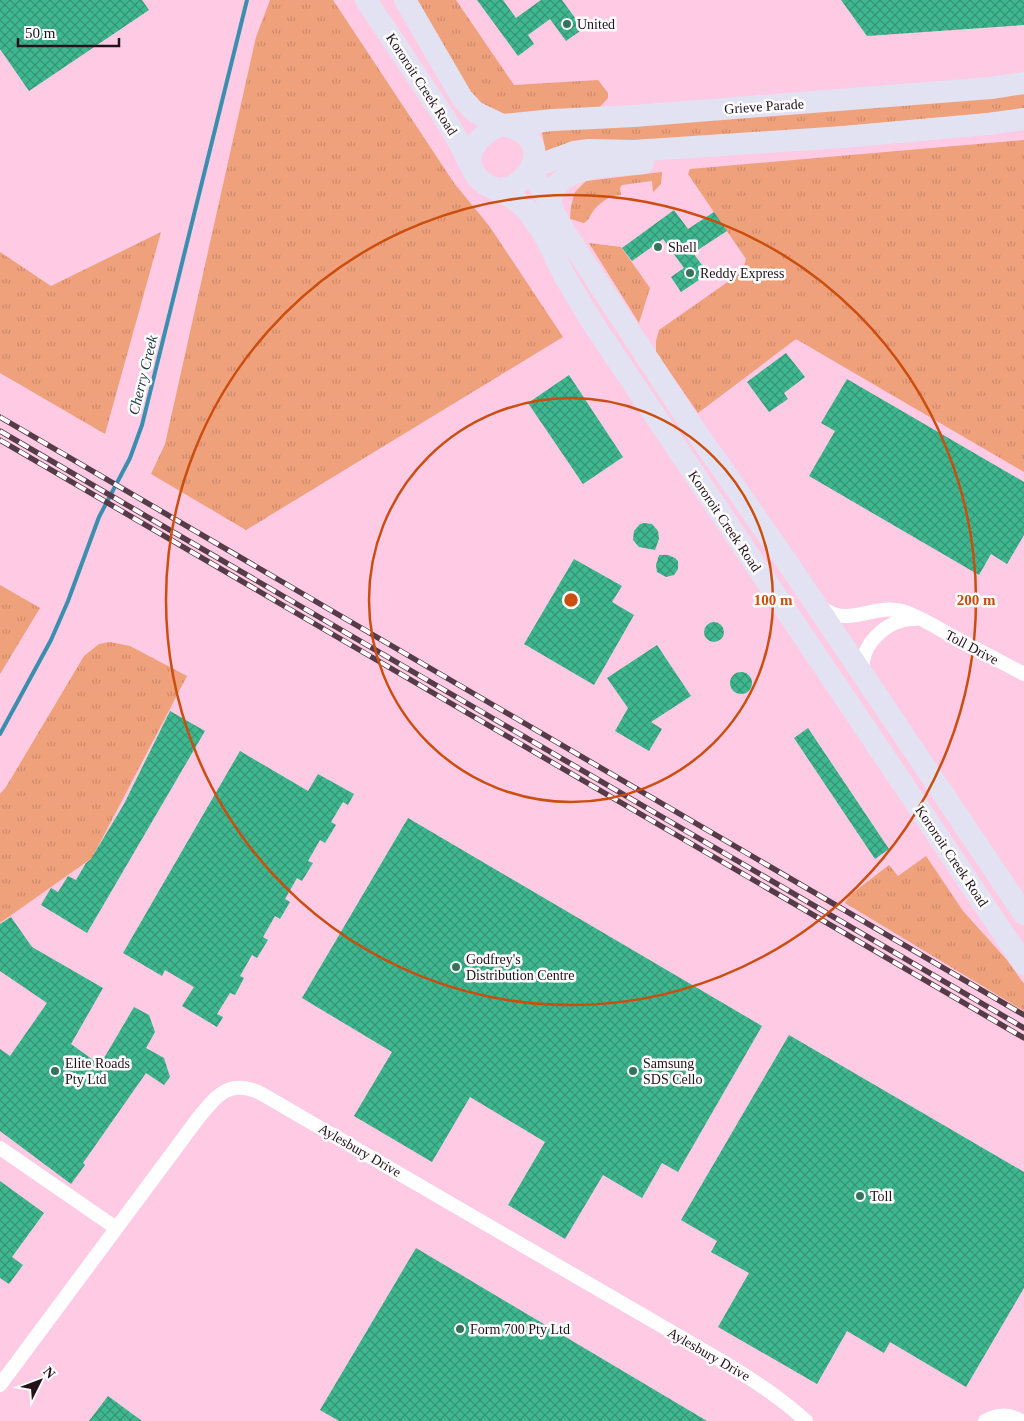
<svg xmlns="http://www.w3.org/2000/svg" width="1024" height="1421" font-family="'Times New Roman',serif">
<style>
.grass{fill:url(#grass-tufts)}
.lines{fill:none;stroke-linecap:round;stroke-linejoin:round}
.stream{stroke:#3b8eae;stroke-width:4}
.building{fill:url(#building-cross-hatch)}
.minor{stroke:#fff;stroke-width:14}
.primary{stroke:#e3e2f2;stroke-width:22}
.rail-casing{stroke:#563c49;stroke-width:5.5}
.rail{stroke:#fcfcfc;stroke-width:4;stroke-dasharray:11;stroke-linecap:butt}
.ring{fill:none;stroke:#cb4e0e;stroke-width:2.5}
.poi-dot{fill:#37725c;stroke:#fcfcfc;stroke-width:2}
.labels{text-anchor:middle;stroke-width:5;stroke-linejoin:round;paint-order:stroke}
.poi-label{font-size:14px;fill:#24121b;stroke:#fcfcfc;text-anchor:start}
.street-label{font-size:14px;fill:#24121b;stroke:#fcfcfc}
.water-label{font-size:15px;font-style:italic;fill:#253e49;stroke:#fcfcfc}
.centre{fill:#cb4e0e;stroke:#fcfcfc;stroke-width:2.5}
.ring-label{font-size:15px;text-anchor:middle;font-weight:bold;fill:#cb4e0e;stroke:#fcfcfc;stroke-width:5;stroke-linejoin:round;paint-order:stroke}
</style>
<defs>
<pattern id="grass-tufts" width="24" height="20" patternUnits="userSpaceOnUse" patternTransform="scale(1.25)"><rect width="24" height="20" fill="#efa17b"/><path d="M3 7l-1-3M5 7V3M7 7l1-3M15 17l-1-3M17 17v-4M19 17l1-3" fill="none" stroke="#cd8a6a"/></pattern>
<pattern id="building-cross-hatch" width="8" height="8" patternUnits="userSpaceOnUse" patternTransform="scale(1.25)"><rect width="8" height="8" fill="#3fb890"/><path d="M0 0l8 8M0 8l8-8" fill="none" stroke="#359475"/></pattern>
</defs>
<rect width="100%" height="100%" fill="#fecae4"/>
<path class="grass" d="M270,0H333L454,183L490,227L563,337L246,530L151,474L165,444L256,37Z
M416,0H456L514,85L598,80L608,93V98L598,109L500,115L488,109L473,96Z
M1024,92V110L546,153L542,133L553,128Z
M1024,140V472L796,339L698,413L656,352V341L659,330L742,272L746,259L688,174L690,169Z
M662,172L661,184L653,192L652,181L622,185L620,188L621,195C610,195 598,203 592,213C589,217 589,220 584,223L570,219L571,206L575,192L586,181Z
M161,232L105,434L0,373V252L51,286Z
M589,243L621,247L650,288L639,323Z
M0,585L40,608L0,674Z
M110,642L130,646L187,676L92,858L0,923V794L6,787L84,656L99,644Z
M926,856L963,911L1007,960L1024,984V1011L845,903L850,895L889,865L898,876Z"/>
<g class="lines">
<path class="stream" d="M0,734L51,640L68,601L99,517L130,458L142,425L247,0"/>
</g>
<path class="building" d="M0,0H142L149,10L29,91L0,49Z
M477,0H503L516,18L541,0H562L583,29L566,41L550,19L528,35L534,44L518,56Z
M841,0H1024V25L867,36Z
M674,210L688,229L714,212L727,231L693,253L705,269L701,271L705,276L681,292L671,277L684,268L663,239L632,261L622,248Z
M786,353L805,377L784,393L788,399L769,412L747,382Z
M569,375L623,457L583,484L528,403Z
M847,379L1024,482V535L1007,564L991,554L979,575L809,476L835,431L821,423Z
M644,523L652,524L658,531L659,539L655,550L639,547L633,540L634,531L640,524Z
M659,555H668L675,558L678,561V569L674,575L666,577L657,572L656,565Z
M574,559L622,586L612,602L634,615L594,685L524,644Z
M704 632a10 10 0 1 1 20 0a10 10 0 1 1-20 0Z
M657,645L691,696L651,722L662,729L649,751L615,731L628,708L607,678Z
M730 683a11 11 0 1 1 22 0a11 11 0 1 1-22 0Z
M170,711L205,731L87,933L41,905L51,888L58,892L68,876L76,880L86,863L91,859L124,804Z
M808,728L889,849L875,859L794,738Z
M240,751L308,791L318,774L354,794L348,805L343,802L331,822L336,825L325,843L320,840L308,861L313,863L302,881L297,878L285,899L290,902L280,919L275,916L263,937L268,940L257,958L252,955L240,976L244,978L235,995L230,993L217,1014L223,1017L217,1027L182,1006L194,987L165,970L162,976L123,953Z
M408,818L762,1026L678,1172L662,1163L642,1198L603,1175L565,1239L508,1205L545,1142L470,1097L432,1162L354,1116L392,1052L302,998Z
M11,917L32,947L103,988L71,1044L100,1065L134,1007L149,1015L155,1032L146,1048L164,1058L170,1077L164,1085L146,1073L83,1163L85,1165L71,1184L0,1131V1049L10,1056L47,1003L0,971V924Z
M789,1035L1024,1172V1288L966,1387L890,1342L884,1353L847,1331L817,1384L718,1327L749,1273L711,1252L717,1241L681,1220Z
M0,1181L44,1213L12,1257L23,1265L9,1284L0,1278Z
M416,1248L707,1421H339L320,1410Z
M108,1396L142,1421H89Z"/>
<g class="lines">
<path class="minor" d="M821,607C849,629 872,603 902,611C919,616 934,626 950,635C975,648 999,661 1024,674
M864,674C856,647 889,617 915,619
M0,1148L116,1228
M0,1385L199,1117C218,1094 231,1078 262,1094L727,1364C755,1381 782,1399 806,1421
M985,1421C998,1414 1009,1413 1021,1421"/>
<path class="primary" d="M366,0L444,117L459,142L473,171
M405,0L462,98L475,112L502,125
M502,125C570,138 515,214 480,180C457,157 479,134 502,125Z
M504,125L553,120L634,116L991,88L1024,83
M533,167L574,152L589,150L633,151L844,137L988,124L1024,119
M531,170L564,231L684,414L789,565L1024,914
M489,186L516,200L528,211L545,236L565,277L592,322L1024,964
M552,209C543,164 615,166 643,163"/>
<g class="rail-casing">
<path id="rail" d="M0,417L1024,1015
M0,431L1024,1028
M0,440L1024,1038"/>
</g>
<use href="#rail" class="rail"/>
</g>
<g class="ring">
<circle cx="571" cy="600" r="202"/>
<circle cx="571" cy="600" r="405"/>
</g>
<g class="poi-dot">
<circle cx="567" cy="24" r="5"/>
<circle cx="658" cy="247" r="5"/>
<circle cx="690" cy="273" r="5"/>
<circle cx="456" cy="967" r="5"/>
<circle cx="55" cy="1071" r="5"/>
<circle cx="633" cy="1071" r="5"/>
<circle cx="860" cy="1196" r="5"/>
<circle cx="460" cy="1329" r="5"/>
</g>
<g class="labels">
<g class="poi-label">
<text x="577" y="29">United</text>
<text x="668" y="252">Shell</text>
<text x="700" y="278">Reddy Express</text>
<text x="466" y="964">Godfrey's<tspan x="466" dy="16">Distribution Centre</tspan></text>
<text x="65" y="1068">Elite Roads<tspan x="65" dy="16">Pty Ltd</tspan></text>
<text x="643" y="1068">Samsung<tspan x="643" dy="16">SDS Cello</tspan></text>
<text x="870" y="1201">Toll</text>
<text x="470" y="1334">Form 700 Pty Ltd</text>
</g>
<g class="street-label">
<text transform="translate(422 84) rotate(57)" y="5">Kororoit Creek Road</text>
<text transform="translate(764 106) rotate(-4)" y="5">Grieve Parade</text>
<text transform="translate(725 521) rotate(56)" y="5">Kororoit Creek Road</text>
<text transform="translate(972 647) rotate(28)" y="5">Toll Drive</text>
<text transform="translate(952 856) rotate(56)" y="5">Kororoit Creek Road</text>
<text transform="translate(360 1150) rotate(30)" y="5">Aylesbury Drive</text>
<text transform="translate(709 1354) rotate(30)" y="5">Aylesbury Drive</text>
</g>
<g class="water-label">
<text transform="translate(143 375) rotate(-76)" y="5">Cherry Creek</text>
</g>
</g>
<circle cx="571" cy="600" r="8" class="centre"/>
<g class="ring-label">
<text x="773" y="605">100 m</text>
<text x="976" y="605">200 m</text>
</g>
<g transform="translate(40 1381) rotate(48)" stroke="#fcfcfc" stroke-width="4" paint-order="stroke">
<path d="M0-4L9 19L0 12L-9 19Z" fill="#24121b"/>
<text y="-8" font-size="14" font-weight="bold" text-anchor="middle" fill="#24121b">N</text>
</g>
<path d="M18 38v8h101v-8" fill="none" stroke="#24121b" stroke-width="2.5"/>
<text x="25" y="38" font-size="15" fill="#24121b" stroke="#fcfcfc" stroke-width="4" paint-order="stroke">50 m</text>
</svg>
